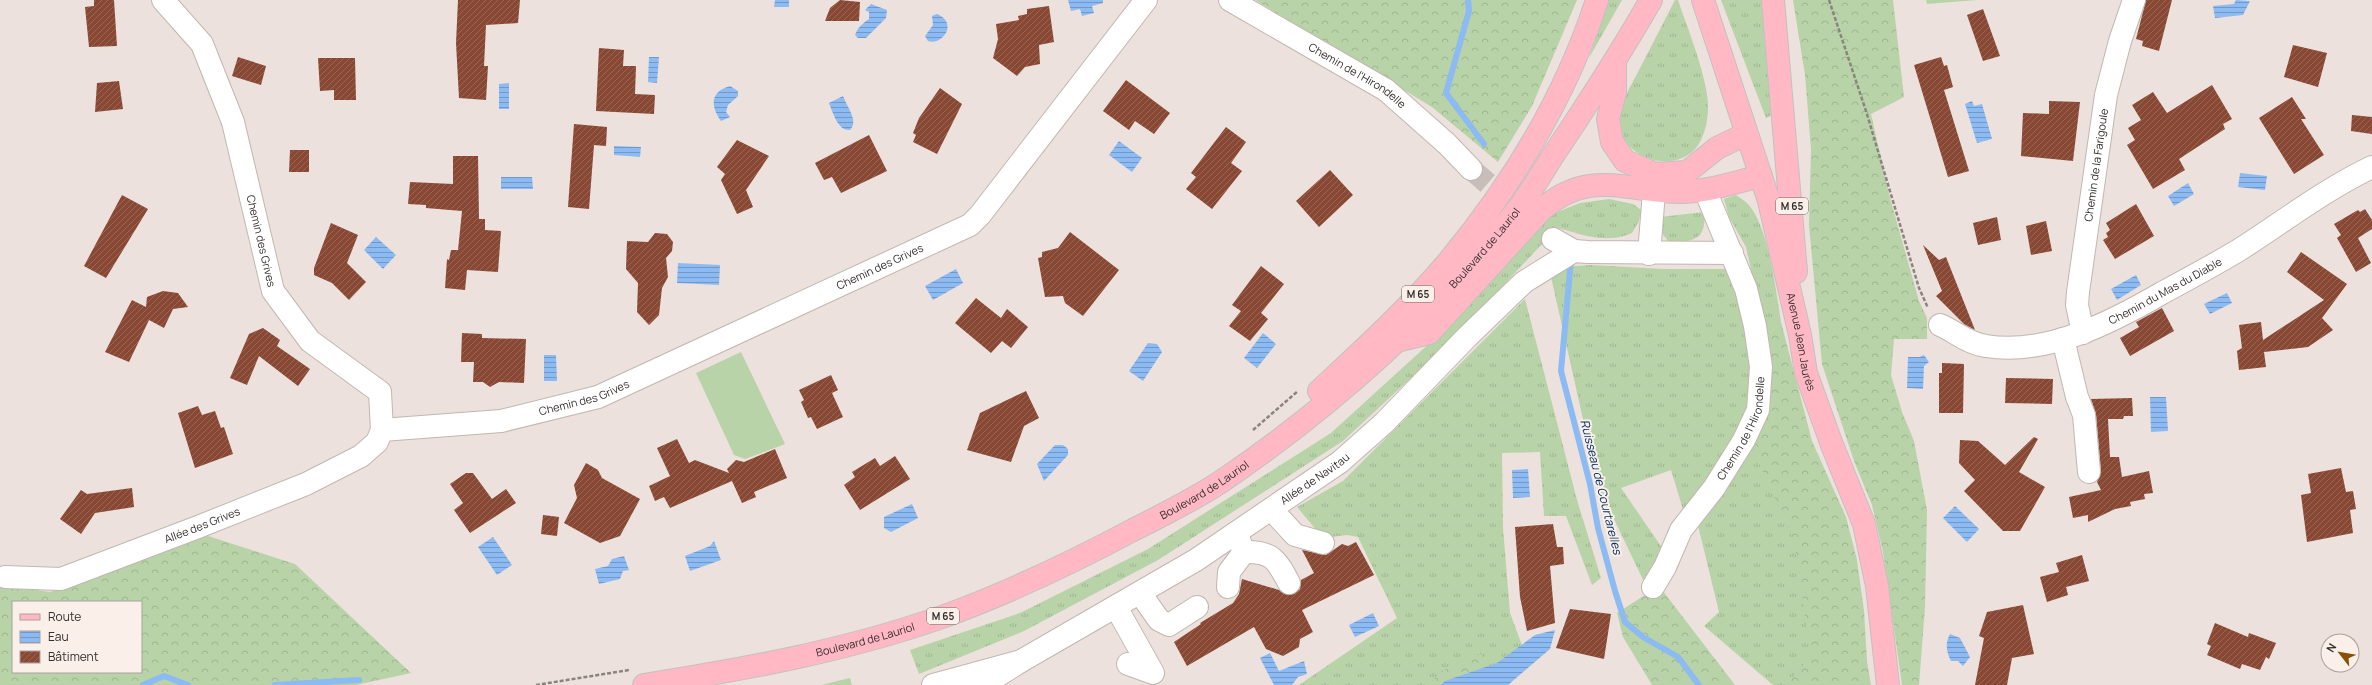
<svg xmlns="http://www.w3.org/2000/svg" width="2372" height="685" font-family="Manrope,sans-serif">
<style>
.grass{fill:url(#grass-tufts)}
.forest{fill:url(#forest-crowns);fill-rule:evenodd}
.pitch{fill:#b8d3a7}
.water{fill:url(#water-rules)}
.lines{fill:none;stroke-linecap:round;stroke-linejoin:round}
.stream{stroke:#8cbaf3;stroke-width:6}
.building{fill:url(#building-hatch)}
.minor-tunnel{stroke:#c7bdb9;stroke-width:22;stroke-dasharray:22 11;stroke-linecap:butt}
.minor-casing{stroke:#c1b7b1;stroke-width:24}
.major-casing{stroke:#c2c1c0;stroke-width:24}
.path{stroke:#8a837f;stroke-width:2.5;stroke-dasharray:4 2;stroke-linecap:butt}
.minor{stroke:#fff;stroke-width:22}
.major{stroke:#ffb8c4;stroke-width:22}
.labels{text-anchor:middle;stroke-width:4;stroke-linejoin:round;paint-order:stroke}
.shield{fill:#faefe9;stroke:#6f6965;stroke-width:1}
.shield-label{font-size:10px;font-weight:bold;fill:#332f2d}
.street-label{font-size:11px;fill:#332f2d;stroke:#faefe9}
.water-label{font-size:12px;font-style:italic;fill:#003364;stroke:#faefe9}
</style>
<defs>
<pattern id="grass-tufts" width="24" height="20" patternUnits="userSpaceOnUse"><rect width="24" height="20" fill="#b8d3a7"/><path d="M3 7l-1-3M5 7V3M7 7l1-3M15 17l-1-3M17 17v-4M19 17l1-3" fill="none" stroke="#9fb590"/></pattern>
<pattern id="forest-crowns" width="20" height="18" patternUnits="userSpaceOnUse"><rect width="20" height="18" fill="#b8d3a7"/><path d="M2 6a3 3 0 1 1 6 0M12 15a3 3 0 1 1 6 0" fill="none" stroke="#9fb590"/></pattern>
<pattern id="water-rules" width="6" height="5" patternUnits="userSpaceOnUse"><rect width="6" height="5" fill="#8cbaf3"/><path d="M0 2.5h6" fill="none" stroke="#7398c5"/></pattern>
<pattern id="building-hatch" width="6" height="6" patternUnits="userSpaceOnUse"><rect width="6" height="6" fill="#894833"/><path d="M-1 1l2-2M0 6l6-6M5 7l2-2" fill="none" stroke="#976656"/></pattern>
</defs>
<rect width="100%" height="100%" fill="#ece1dc"/>
<path class="grass" d="M1609,0H1622L1589,58Z
M1675,0H1678C1687,27 1709,81 1708,108C1708,121 1704,138 1696,148C1672,176 1616,157 1619,117C1621,101 1632,84 1639,70C1651,47 1663,23 1675,0Z
M1721,0H1762L1772,115L1766,118Z
M1926,0H1977L1927,4Z
M1736,195C1740,198 1745,201 1748,204C1769,227 1776,292 1781,322L1766,337L1746,247L1729,217L1724,199Z
M1609,199L1633,204L1641,210L1639,221L1632,233C1604,245 1583,234 1557,228L1454,338L1343,441L1158,560L1024,631L919,674L910,650L1020,613L1148,549L1331,433L1444,330L1552,214L1580,203Z
M1704,212C1707,240 1693,242 1669,242C1661,233 1659,229 1660,217Z
M1591,265L1664,269H1726L1741,308L1754,375L1745,418L1685,516L1671,470L1621,488L1665,552L1645,584L1614,519L1601,499L1551,277L1560,267Z
M1525,299L1577,500L1601,578L1592,585L1566,516H1544L1540,452L1502,453L1503,528L1510,613L1529,664L1441,685H1299L1397,618L1358,537L1347,535L1323,538L1297,507L1343,481Z
M1755,435L1802,538L1825,685H1773L1704,626L1719,612L1697,521Z"/>
<path class="forest" d="M1255,0H1577L1532,106L1498,162L1432,107Z
M1793,0H1893L1904,97L1871,114L1890,198L1919,301L1927,318V339H1894L1891,375L1902,412L1914,441L1927,510L1925,607L1919,685H1902L1883,552L1872,505L1854,461L1822,364L1809,225L1811,149L1805,75Z
M1781,322L1812,441L1846,517L1857,560L1864,611L1867,661L1871,685H1786L1811,656L1794,540L1750,444L1766,337Z
M205,535L295,564L411,673L356,685H0V585L50,592ZM13,602H141V672H13Z
M1659,586L1735,685H1652L1623,637L1617,613Z
M1481,654L1496,685H1428L1442,671Z
M850,678L852,685H821Z"/>
<path class="pitch" d="M741,352L785,444L745,459L734,455L696,373Z"/>
<path class="water" d="M775,0H789V7H774Z
M1068,0H1103V3L1092,6L1094,13L1082,16L1080,9L1071,11Z
M2236,0L2250,1L2243,15L2215,18L2213,6L2234,4Z
M871,4L887,10L886,18L866,38H858L855,35C858,27 862,24 869,19V12L865,10Z
M937,14C959,23 942,46 928,41L925,36L933,25L932,16Z
M649,57H659L657,83L648,82Z
M509,83V109H499V84Z
M730,86L738,91V96L728,105L726,112L730,117L721,121C711,107 709,92 730,86Z
M843,96C847,107 859,121 850,130C838,131 833,113 829,103Z
M1972,101L1974,106L1982,104L1992,139L1977,143L1965,104Z
M1119,141L1142,158L1132,172L1109,155Z
M614,146L641,147L640,157L614,155Z
M2240,173L2267,176L2265,190L2238,187Z
M501,177H532L533,189H501Z
M2188,183L2194,194L2174,206L2168,196Z
M376,237L396,255L383,269L364,250Z
M678,263L720,265L719,285L677,283Z
M956,269L963,283L933,300L925,286Z
M2136,275L2141,285L2117,300L2111,289Z
M2227,293L2232,303L2210,314L2204,304Z
M1263,333L1276,344L1257,368L1244,358Z
M1148,343L1157,344L1162,352L1143,381L1129,371Z
M544,355H556L557,381H544Z
M1924,355L1929,362L1924,366L1923,389L1907,388L1908,357H1919Z
M2150,397H2166L2168,431L2151,432Z
M1055,445H1063L1068,449V455L1044,481L1037,464Z
M1528,469L1530,497L1513,498L1512,470Z
M912,504L918,518L891,532L884,528V517Z
M1955,506L1979,529L1967,542L1943,518Z
M493,537L512,565L497,575L478,547Z
M714,541L721,560L690,571L685,556L710,546Z
M624,556L629,570L623,571L620,579L599,584L595,569L608,566L612,559Z
M1373,613L1379,626L1355,637L1349,625Z
M1555,630L1550,649L1508,685H1441L1445,681L1497,663L1535,635Z
M1950,634L1960,638L1970,657L1963,666L1958,661H1951C1946,651 1945,643 1950,634Z
M1270,653L1279,671L1304,661L1307,674L1298,677L1292,685H1274L1260,658Z"/>
<g class="lines">
<path class="stream" d="M1468,0L1469,11L1446,93L1484,144
M1571,260L1561,371L1590,484L1598,528L1615,591L1625,622L1643,637L1678,657L1699,685
M143,685L164,676L188,685
M275,685L359,680"/>
</g>
<path class="building" d="M94,0H114L117,46L89,47L85,7L94,6Z
M458,0H520L518,23L486,25L484,66H488L486,100L459,98L456,43Z
M840,0L860,2L859,21H825L830,8Z
M2146,0H2172L2159,51L2142,46L2143,41L2136,39Z
M1049,6L1054,42L1039,45L1040,64L1025,67L1017,76L993,58L998,39L996,24L1019,20L1018,16L1027,14V9Z
M1983,9L2000,56L1983,61L1967,15Z
M2293,45L2327,53L2318,87L2284,77Z
M599,48L624,50L623,66H636L635,94L655,95L654,114L596,111Z
M238,57L266,66L261,85L232,76Z
M1941,57L1944,66L1947,65L1953,87L1944,90L1969,171L1948,177L1914,65Z
M318,58H355L356,100H334V90L320,91Z
M1126,80L1170,113L1154,134L1135,121L1129,130L1103,111Z
M119,81L123,109L95,112L97,83Z
M2212,85L2232,119L2223,124L2225,129L2179,159L2185,170L2153,189L2127,145L2135,140L2128,128L2141,120L2132,105L2153,92L2167,113Z
M940,88L962,104L937,154L913,142L916,135L913,133L919,118Z
M2292,97L2306,119H2301L2324,155L2294,174L2259,118Z
M2049,101L2080,102L2073,161L2021,156L2023,113L2049,114Z
M2352,115L2372,117V134L2351,131Z
M574,124L607,127L606,146L594,145L589,209L568,207Z
M1226,127L1246,142L1231,163L1242,171L1212,209L1186,189L1196,177L1191,173Z
M869,135L887,171L841,193L832,177L824,180L815,163Z
M737,140L769,156L746,190L753,207L737,214L721,180L725,174L717,167Z
M290,150H309V172H289Z
M453,156H478L479,219H485V230L501,231L498,272L467,270L465,290L445,288L447,259L449,260L451,250H458L462,211L426,208V205L408,204L410,182L453,184Z
M1330,170L1353,195L1319,227L1296,201Z
M122,195L148,209L106,278L84,266Z
M2136,204L2154,236L2115,259L2103,240L2108,237L2106,233L2110,230L2106,223Z
M2365,209L2372,220V229L2358,238L2371,263L2356,272L2337,238L2341,235L2334,224L2358,210L2360,212Z
M1997,217L2001,240L1978,245L1973,223Z
M2046,221L2052,251L2031,255L2026,226Z
M331,223L358,235L347,263L366,282L349,300L332,283L314,275V268Z
M1070,232L1119,270L1083,316L1065,303L1063,296L1045,297L1038,258L1042,257V252L1058,248Z
M655,233L667,234L673,242L672,251L666,258L668,277L662,288L659,315L649,325L637,312L638,283L626,269L627,241L648,242Z
M1923,245L1939,260L1946,257L1975,330L1964,324L1936,296L1942,291Z
M2301,252L2347,284L2322,318L2333,330L2308,347L2264,352L2266,367L2239,370L2237,351L2242,348L2239,325L2261,322L2263,340L2324,300L2287,272Z
M1261,266L1284,284L1261,313L1268,319L1250,341L1229,326L1241,311L1232,305Z
M163,291L178,293L188,307L173,309L164,328L149,320L129,362L105,352L132,300L146,307L147,297Z
M976,298L1001,318L1007,309L1028,327L1011,348L1002,341L991,353L955,323Z
M2162,308L2174,331L2130,356L2120,338L2139,327L2136,322Z
M263,328L280,340L277,346L310,369L298,386L259,356L247,385L230,378L249,334Z
M462,333L482,334V338L526,339L524,383L499,382L490,387L483,382H473L474,362H461Z
M1942,363L1964,364L1963,413H1939V373H1942Z
M831,375L838,390L832,393L843,417L817,429L811,417L808,418L801,402L804,400L799,390Z
M2006,378L2053,379L2052,404L2005,403Z
M1026,391L1039,418L1024,426L1011,462L967,450L980,413Z
M2132,398L2133,416H2124L2123,419H2108L2110,457H2119L2122,477L2149,471L2153,493L2144,494L2145,499L2130,502L2131,506L2115,509L2088,522V515L2073,518L2069,497L2101,490L2097,482L2101,471L2096,414L2091,399Z
M198,406L202,415L215,411L221,428L224,427L233,454L195,468L178,413Z
M2034,437L2038,439L2019,472L2045,487L2020,531H2003L1964,491L1975,480L1959,463L1960,440L1978,441L2005,465Z
M677,439L689,463L695,460L729,473L727,469L736,460L744,462L775,449L787,478L754,492L756,497L742,503L732,481L670,508L664,497L655,501L649,486L670,476L657,448Z
M895,456L910,479L860,510L844,485L855,477L852,472L875,458L880,466Z
M586,463L598,470L602,478L640,499L620,536L600,543L564,523L577,498L574,485Z
M2341,468L2346,492L2353,491L2356,509L2350,510L2353,533L2307,542L2301,495L2311,493L2308,474Z
M466,473H473L492,499L506,489L516,503L470,533L454,510L463,503L450,484Z
M132,488L134,507L95,513L81,534L60,519L81,490L87,494Z
M543,515L559,517L557,536L541,534Z
M1553,524L1557,547H1563L1564,564L1550,566L1555,623L1527,631L1520,597L1515,527Z
M1356,542L1374,575L1302,610L1313,632L1300,639L1299,647L1283,656L1266,649L1254,627L1187,666L1174,642L1201,624L1200,623L1233,603L1239,594L1242,579L1279,590L1288,595L1294,594L1300,589L1301,580L1314,573L1302,550L1326,555L1342,544L1348,546Z
M2082,555L2089,581L2066,587L2068,595L2047,602L2040,577L2059,572L2056,563Z
M2023,605L2034,654L2012,658L2007,685H1975L1984,638L1979,636L1987,612Z
M1570,609L1611,614L1604,659L1556,648Z
M2215,623L2248,637L2249,633L2276,643L2269,659L2266,657L2260,670L2242,664L2240,669L2207,655L2211,646L2207,644Z"/>
<g class="lines">
<path class="minor-tunnel" d="M1471,169L1553,239"/>
<g class="minor-casing">
<g id="minor">
<path id="s1" d="M163,0L202,44L233,122L273,291L310,341L380,392L382,430L501,421L598,397L970,225L980,215L1146,0"/>
<path id="s2" d="M1230,0L1386,90L1447,144L1471,169"/>
<path d="M1553,239L1574,251L1588,252L1732,253"/>
<path d="M1649,254L1654,192"/>
<path id="s3" d="M1940,325C1956,332 1969,344 1986,346C2047,356 2112,322 2162,293C2188,279 2214,265 2239,250C2283,222 2324,190 2372,167"/>
<path id="s4" d="M2083,333L2077,305L2078,292L2106,95L2120,41L2134,0"/>
<path d="M2063,339L2077,397L2084,415L2089,472"/>
<path d="M1271,509L1295,535L1323,543"/>
<path d="M1244,552C1272,551 1277,560 1289,583"/>
<path id="s5" d="M5,577L61,579L198,527L306,484L361,456L377,442L382,430"/>
<path d="M1228,587L1229,572L1244,552L1236,533"/>
<path id="s6" d="M1653,587L1665,567L1681,530L1714,488L1744,440L1758,410L1761,367L1755,326L1746,289L1705,190"/>
<path d="M1140,593L1159,620L1169,625L1197,607"/>
<path d="M1116,607L1153,673L1128,664"/>
<path id="s7" d="M1021,661L1196,560L1340,462L1384,423L1467,337L1524,282L1574,251"/>
<path d="M933,685L1021,661L983,685"/>
</g>
</g>
<g class="major-casing">
<g id="major">
<path id="s8" d="M1703,0L1769,201L1800,335L1806,373L1832,445L1864,524L1877,586L1888,685"/>
<path d="M1773,0L1796,272"/>
<path d="M1615,64V92L1608,119L1612,142L1625,161L1656,174L1687,172L1717,148L1746,134"/>
<path d="M1396,341L1429,333L1542,209C1591,167 1627,193 1684,192C1710,191 1736,182 1761,176"/>
<path d="M1319,391C1363,350 1409,308 1448,262C1512,185 1566,96 1597,0"/>
<path id="s9" d="M644,685C745,669 845,651 942,617C1008,593 1071,563 1133,530C1163,515 1195,499 1222,481C1329,408 1428,320 1509,220C1527,199 1541,174 1556,151C1589,102 1621,52 1651,0"/>
</g>
</g>
<path class="path" d="M1829,0L1866,111L1919,288L1928,308
M1253,430L1298,391
M536,685L629,670"/>
<use href="#minor" class="minor"/>
<use href="#major" class="major"/>
</g>
<g class="labels">
<g class="shield">
<rect x="1776" y="198" width="32" height="16" rx="3"/>
<rect x="1402" y="286" width="32" height="16" rx="3"/>
<rect x="927" y="608" width="32" height="16" rx="3"/>
</g>
<g class="shield-label">
<text x="1792" y="210">M 65</text>
<text x="1418" y="298">M 65</text>
<text x="943" y="620">M 65</text>
</g>
<g class="street-label">
<text dy="4" stroke="none"><textPath href="#s2" startOffset="148">Chemin de l'Hirondelle</textPath></text>
<text dy="4" stroke="none"><textPath href="#s4" startOffset="170">Chemin de la Farigoule</textPath></text>
<text dy="4" stroke="none"><textPath href="#s1" startOffset="265">Chemin des Grives</textPath></text>
<text dy="4" stroke="none"><textPath href="#s9" startOffset="970">Boulevard de Lauriol</textPath></text>
<text dy="4" stroke="none"><textPath href="#s1" startOffset="1033">Chemin des Grives</textPath></text>
<text dy="4" stroke="none"><textPath href="#s3" startOffset="242">Chemin du Mas du Diable</textPath></text>
<text dy="4" stroke="none"><textPath href="#s8" startOffset="356">Avenue Jean Jaurès</textPath></text>
<text dy="4" stroke="none"><textPath href="#s1" startOffset="709">Chemin des Grives</textPath></text>
<text dy="4" stroke="none"><textPath href="#s6" startOffset="184">Chemin de l'Hirondelle</textPath></text>
<text dy="4" stroke="none"><textPath href="#s7" startOffset="346">Allée de Navitau</textPath></text>
<text dy="4" stroke="none"><textPath href="#s9" startOffset="598">Boulevard de Lauriol</textPath></text>
<text dy="4" stroke="none"><textPath href="#s5" startOffset="207">Allée des Grives</textPath></text>
<text dy="4" stroke="none"><textPath href="#s9" startOffset="226">Boulevard de Lauriol</textPath></text>
</g>
<g class="water-label">
<text transform="translate(1601 487) rotate(76)" y="4">Ruisseau de Courtarelles</text>
</g>
</g>
<rect x="12" y="601" width="130" height="72" fill="#faefe9" stroke="#aaa29e"/>
<rect x="20" y="614" width="20" height="6" fill="#ffb8c4" stroke="#aaa29e"/>
<text x="48" y="621" font-size="12" fill="#332f2d">Route</text>
<rect x="20" y="631" width="20" height="12" fill="url(#water-rules)" stroke="#aaa29e"/>
<text x="48" y="641" font-size="12" fill="#332f2d">Eau</text>
<rect x="20" y="651" width="20" height="12" fill="url(#building-hatch)" stroke="#aaa29e"/>
<text x="48" y="661" font-size="12" fill="#332f2d">Bâtiment</text>
<g transform="translate(2340 653) rotate(301)"><circle r="19" fill="#faefe9" stroke="#aaa29e"/>
<path d="M0-3L7 15L0 10L-7 15Z" fill="#894f06"/>
<text y="-6" font-size="11" font-weight="bold" text-anchor="middle" fill="#332f2d">N</text>
</g>
</svg>
